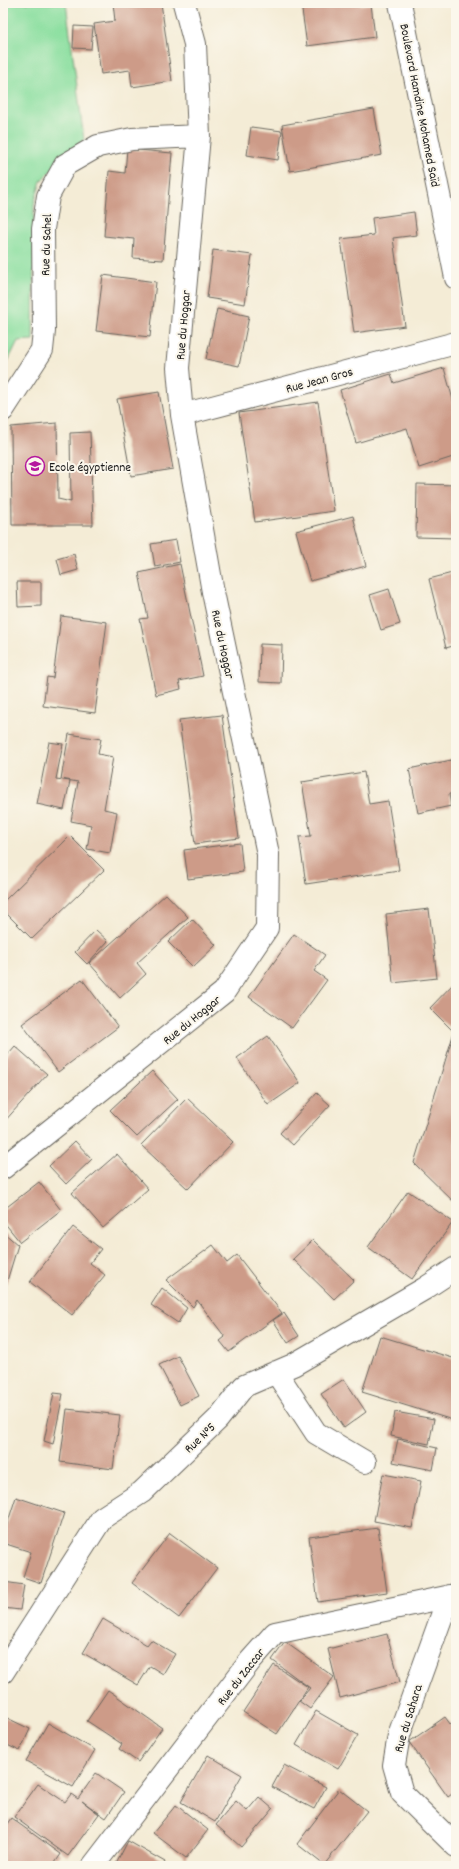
<svg xmlns="http://www.w3.org/2000/svg" width="459" height="1869" font-family="Dekko,sans-serif">
<style>
.green{fill:#8cdfa0;stroke:#547e5e}
.building{fill:#cd9b88}
.lines{fill:none;stroke-linecap:round;stroke-linejoin:round}
.street-casing{stroke:#68655d;stroke-width:24}
.secondary-casing{stroke:#68655d;stroke-width:24}
.street{stroke:#fff;stroke-width:22}
.secondary{stroke:#fff;stroke-width:22}
.labels{text-anchor:middle;stroke-width:4;stroke-linejoin:round;paint-order:stroke}
.street-label{font-size:13px;fill:#1c1c1c;stroke:#fbf7ec}
.poi-label{font-size:13px;fill:#1c1c1c;stroke:#fbf7ec;text-anchor:start}
</style>
<rect width="100%" height="100%" fill="#fbf7ec"/>
<filter id="ink" filterUnits="userSpaceOnUse"><feTurbulence type="fractalNoise" baseFrequency=".025" numOctaves="2"/><feDisplacementMap in="SourceGraphic" scale="8" xChannelSelector="R" yChannelSelector="G"/><feConvolveMatrix kernelMatrix="1 2 1 2 8 2 1 2 1" color-interpolation-filters="sRGB"/></filter>
<filter id="wash" filterUnits="userSpaceOnUse"><feTurbulence type="fractalNoise" baseFrequency=".012" numOctaves="4" result="noise"/><feDisplacementMap in="SourceGraphic" scale="16" xChannelSelector="R" yChannelSelector="G"/><feGaussianBlur stdDeviation="0.9" result="paint"/><feColorMatrix in="noise" values="0 0 0 0 0 0 0 0 0 0 0 0 0 0 0 0 0 1.4 0 .05"/><feComposite in="paint" operator="in"/></filter>
<g filter="url(#wash)">
<rect width="100%" height="100%" fill="#f4ecd6"/>
<path class="green" d="M3,3H66L84,140L61,160L41,181L34,204L33,340L18,341L3,371Z"/>
<g id="blocks">
<path class="building" d="M113,3H161L172,81L132,87L130,70L101,74L94,24L115,21Z
M301,3H359V5L371,4L375,37L307,46Z
M74,26L93,27L91,49L73,48Z
M374,109L382,155L290,171L282,125Z
M251,127L282,131L278,160L247,155Z
M127,149L172,153L163,260L133,258L134,239L104,236L109,171L125,173Z
M414,212L417,235L393,238L405,326L354,333L341,239L374,235L372,218Z
M213,250L252,255L245,304L207,298Z
M103,275L156,282L150,337L96,331Z
M217,309L249,316L239,366L206,359Z
M444,368L456,410V456L419,468L407,428L356,443L340,390L391,374L394,383Z
M159,392L173,469L131,476L117,399Z
M318,402L334,511L255,522L239,413Z
M57,423L58,499L71,502L70,433L90,432L93,525H12L11,427Z
M417,484L456,485V538L416,537Z
M353,516L366,566L310,581L296,531Z
M176,540L180,562L155,567L151,544Z
M74,554L78,570L61,575L57,559Z
M180,564L203,676L179,681L181,689L156,695L140,619L148,618L139,573Z
M456,572V645L446,648L429,579Z
M17,582H41V606L18,607Z
M389,589L400,624L381,630L370,595Z
M61,616L107,622L95,713L43,706L47,677L53,678Z
M260,644L282,645L281,683L259,682Z
M222,715L239,838L195,844L179,720Z
M69,734L101,739L98,754L113,757L104,809L117,812L110,853L87,849L91,825L71,821L78,782L61,779Z
M49,742L63,744L56,779L70,781L64,810L37,804Z
M456,759V793L449,794L451,806L418,813L409,769Z
M364,772L369,804L388,801L399,870L306,884L299,837L311,836L302,782Z
M70,836L104,870L32,939L3,910V902Z
M240,843L243,872L188,879L184,850Z
M166,894L188,917L137,963L146,974L120,998L89,963Z
M429,909L437,978L393,983L386,914Z
M192,919L216,945L193,967L168,942Z
M96,930L108,941L87,964L75,952Z
M294,934L325,955L314,971L327,980L292,1028L249,997Z
M82,979L118,1027L58,1072L22,1024Z
M456,981V1204L414,1163L454,1032L430,1008Z
M268,1036L300,1083L268,1105L237,1058Z
M15,1046L47,1074L3,1123V1060Z
M152,1071L178,1099L137,1137L110,1110Z
M317,1093L330,1105L293,1145L280,1133Z
M187,1098L233,1142L188,1189L141,1145Z
M75,1141L92,1159L66,1184L49,1166Z
M117,1154L148,1189L103,1228L72,1193Z
M39,1182L61,1210L20,1242L3,1221V1210Z
M408,1191L453,1222L412,1279L368,1247Z
M73,1227L101,1249L90,1263L105,1275L72,1315L30,1282Z
M3,1232L18,1245L3,1294Z
M313,1240L354,1280L334,1299L293,1259Z
M213,1245L227,1263L237,1255L282,1313L229,1352L220,1341L225,1337L197,1300L193,1307L166,1280Z
M162,1288L187,1308L178,1323L151,1305Z
M284,1313L299,1336L288,1343L273,1320Z
M380,1336L456,1359V1421L362,1392Z
M178,1356L199,1396L180,1405L159,1365Z
M344,1379L366,1412L344,1428L321,1394Z
M54,1393L63,1394L53,1444L44,1441Z
M67,1409L120,1415L113,1469L60,1462Z
M395,1412L434,1419L429,1444L391,1436Z
M398,1439L437,1448L433,1470L393,1462Z
M383,1474L421,1481L412,1528L374,1521Z
M16,1497L64,1513L41,1583L23,1577L31,1552L3,1543V1537Z
M378,1528L387,1592L318,1602L309,1537Z
M170,1533L217,1568L179,1618L132,1583Z
M4,1582L24,1585L20,1610L3,1608Z
M103,1619L147,1645L151,1640L175,1654L163,1674L150,1666L138,1685L83,1653Z
M387,1634L400,1682L340,1698L328,1649Z
M285,1642L334,1677L310,1709L299,1701L310,1688L272,1660Z
M274,1665L308,1687L277,1734L243,1712Z
M108,1690L162,1728L138,1762L119,1749L122,1744L87,1721Z
M316,1711L358,1735L338,1769L296,1745Z
M3,1716L30,1729L20,1751L3,1743Z
M445,1717L456,1732V1791L448,1797L409,1742Z
M48,1723L95,1750L73,1787L26,1761Z
M208,1755L242,1775L215,1822L181,1802Z
M284,1765L326,1787L314,1809L272,1787Z
M96,1773L124,1792L106,1818L82,1801L99,1814L68,1856L14,1817L38,1784L65,1802L71,1794L78,1799Z
M339,1789L367,1811L324,1865L297,1844Z
M259,1797L273,1809L241,1847L216,1825L236,1801L247,1811Z
M176,1805L208,1830L186,1858L153,1833Z
M11,1818L61,1854L53,1866H3V1830Z
M128,1841L165,1862L163,1866H115Z"/>
</g>
</g>
<g filter="url(#ink)">
<use href="#blocks" fill-opacity="0" stroke="#68655d" stroke-width="1"/>
<g class="lines">
<g class="street-casing">
<path id="street" d="M3,410L42,350L44,331L43,229L48,196L65,165L98,146L132,139L199,136
M182,415L456,343
M3,1168L224,992L267,928L268,854L213,592L182,415L178,368L199,136L195,44L184,3
M276,1372L316,1433L365,1462
M449,1596L399,1735L394,1765L402,1793L456,1846
M3,1672L102,1518L142,1492L218,1419L244,1386L293,1365L424,1289L456,1268
M93,1866L251,1660L275,1633L456,1595"/>
</g>
<g class="secondary-casing">
<path id="secondary" d="M400,3L456,278"/>
</g>
<use href="#street" class="street"/>
<use href="#secondary" class="secondary"/>
</g>
</g>
<defs>
<g id="school-ring" transform="scale(1)"><circle r="9.5" fill="#fbf7ec" stroke="#b5179e" stroke-width="1.5"/><path d="M0-5L7-2L0 1L-7-2ZM-4 1L0 2.5L4 1V4Q0 6-4 4Z" fill="#b5179e"/></g>
</defs>
<g fill-rule="evenodd">
<use href="#school-ring" x="35" y="466"/>
</g>
<g class="labels">
<g class="street-label">
<text transform="translate(421 105) rotate(79)" y="5">Boulevard Hamdine Mohamed Saïd</text>
<text transform="translate(45 245) rotate(-88)" y="5">Rue du Sahel</text>
<text transform="translate(182 325) rotate(-85)" y="5">Rue du Hoggar</text>
<text transform="translate(319 379) rotate(-15)" y="5">Rue Jean Gros</text>
<text transform="translate(224 644) rotate(78)" y="5">Rue du Hoggar</text>
<text transform="translate(191 1019) rotate(-39)" y="5">Rue du Hoggar</text>
<text transform="translate(199 1437) rotate(-44)" y="5">Rue N°5</text>
<text transform="translate(240 1676) rotate(-52)" y="5">Rue du Zaccar</text>
<text transform="translate(407 1718) rotate(-73)" y="5">Rue du Sahara</text>
</g>
<g class="poi-label">
<text x="49" y="471">Ecole égyptienne</text>
</g>
</g>
<rect width="459" height="1869" fill="none" stroke="#fbf7ec" stroke-width="16"/>
</svg>
